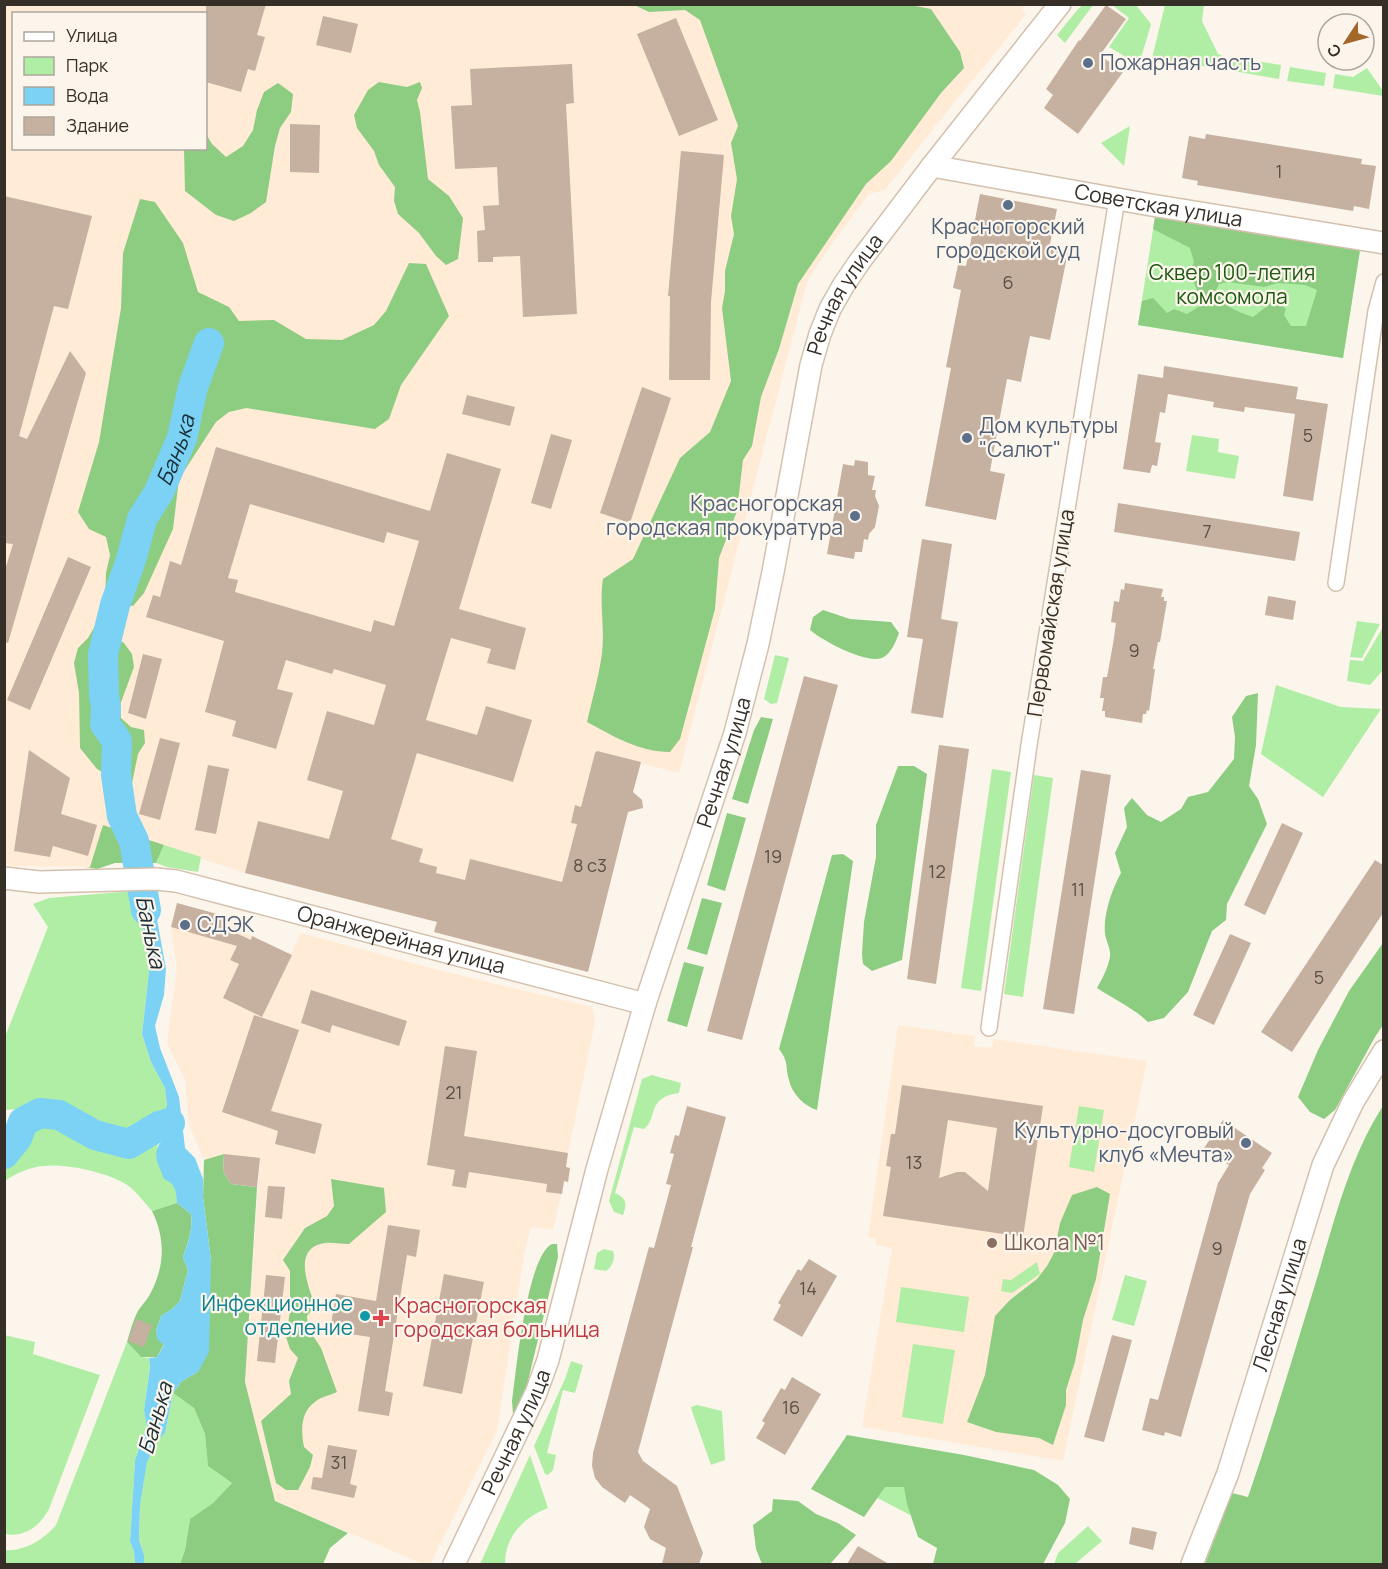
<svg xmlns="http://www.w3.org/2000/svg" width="1388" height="1569" font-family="Manrope,sans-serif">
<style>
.built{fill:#ffebd6;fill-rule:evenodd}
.green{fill:#b0eea5}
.forest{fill:#8dcd82;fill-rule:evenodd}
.water{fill:#7bd2f4}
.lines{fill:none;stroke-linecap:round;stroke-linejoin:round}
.river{stroke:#7bd2f4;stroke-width:30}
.building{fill:#c6b1a0;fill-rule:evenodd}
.street-casing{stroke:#d4c1ad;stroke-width:18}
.secondary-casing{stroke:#d4c1ad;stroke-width:24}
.street{stroke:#fff;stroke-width:15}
.secondary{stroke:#fff;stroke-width:21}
.service-dot{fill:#5c6f8a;stroke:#fcf5ec;stroke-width:2}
.education-dot{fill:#8d6e63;stroke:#fcf5ec;stroke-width:2}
.culture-dot{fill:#0f9aa8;stroke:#fcf5ec;stroke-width:2}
.health-dot{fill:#e0444e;stroke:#fcf5ec;stroke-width:2}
.labels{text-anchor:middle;stroke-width:4.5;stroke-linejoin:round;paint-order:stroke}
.number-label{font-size:18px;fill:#5a5045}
.service-label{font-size:21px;fill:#4e5e75;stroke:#fcf5ec;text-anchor:start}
.street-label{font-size:21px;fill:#362f27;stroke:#fcf5ec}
.park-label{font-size:21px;fill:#1d5a11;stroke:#fcf5ec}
.education-label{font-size:21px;fill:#785e54;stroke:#fcf5ec;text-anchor:start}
.culture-label{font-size:21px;fill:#0d838f;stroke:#fcf5ec;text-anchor:end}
.health-label{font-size:21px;fill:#be3a42;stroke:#fcf5ec;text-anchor:start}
.water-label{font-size:22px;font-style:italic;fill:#1a2f37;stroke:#fcf5ec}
</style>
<rect width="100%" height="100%" fill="#fcf5ec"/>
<path class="built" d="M4,5H1025L1021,9L1026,14L988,62L960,95L885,190L869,194L822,258L807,282L679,773L641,763L632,795L641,798L642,805L638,809L629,808L588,972L434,932L437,922L245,873L103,826L90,867L12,866L5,864ZM14,14H206V148H14Z
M177,903L248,925L244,932L291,955L301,933L435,969L592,1007L595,1022L568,1153L566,1167L570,1168L568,1182H564L553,1230L531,1227L524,1255L497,1431L430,1564H423L275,1501L245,1382L260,1159L224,1154L204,1160L189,1125L185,1080L167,1043L177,969L171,927Z
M898,1025L975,1036L974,1046L992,1048L994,1039L1147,1061L1063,1461L862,1427L892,1248L876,1245V1239L868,1237Z"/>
<path class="green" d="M1084,4L1093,5L1065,43L1057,35L1078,9Z
M1112,5H1136L1151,24L1139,65L1109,47L1129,18Z
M1165,5H1204L1202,21L1218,54L1223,56L1221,69L1152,58Z
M1229,57L1281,65L1279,79L1227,70Z
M1290,67L1326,73L1324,86L1287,81Z
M1367,68L1383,91V96L1333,88L1335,74L1353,77Z
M1130,126L1124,166L1101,143Z
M1155,217L1360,250L1343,358L1138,325Z
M1192,435L1219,439L1218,452L1239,456L1235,479L1186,471Z
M1357,621L1380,624L1362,658L1350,657Z
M1383,627V670L1370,685L1347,681L1350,660L1363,661Z
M775,655L789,658L777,703L771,704L764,699Z
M1276,685L1341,707L1381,709L1323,797L1261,754Z
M992,769L1011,772L981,991L961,988Z
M1034,775L1053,778L1023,997L1004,994Z
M164,845L201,857L198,872L167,867L156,863Z
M121,892H137L141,918L150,963L142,1034L151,1062L165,1088L167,1105L159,1129L164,1138L157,1146L176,1189L177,1203L152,1211C145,1203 138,1194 130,1187C112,1173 66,1163 44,1166C30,1167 16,1173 5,1181L4,1154L17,1138L23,1122L40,1113L59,1115L95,1135L129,1144L157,1127L135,1131L104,1129L68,1111L30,1108L5,1110V1037L48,927L33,904L49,898Z
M652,1075L681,1083L679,1093C646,1097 658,1119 644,1129L634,1127L615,1193C627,1198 627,1204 623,1215L614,1212L609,1201L642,1079Z
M1079,1106L1104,1110L1094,1172L1069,1167Z
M604,1249L613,1251C616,1257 612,1268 606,1271L594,1269L597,1253Z
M1037,1262L1040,1274L1012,1293L1001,1291L1003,1279L1011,1280Z
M1125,1275L1147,1281L1134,1326L1112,1320Z
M901,1287L969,1297L964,1332L896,1322Z
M4,1335L35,1342L33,1354L100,1375L49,1509C40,1526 25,1538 4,1534Z
M127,1342L141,1357L149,1358L150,1366L144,1410L147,1427L135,1460L134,1476L130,1541L134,1552L135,1564H5V1550C23,1552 45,1539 56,1525Z
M913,1344L955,1350L943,1424L902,1417Z
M571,1361L583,1365L575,1393L563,1390L547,1453L556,1455L553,1470L548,1475L545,1474L534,1446L565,1379Z
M173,1393L194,1408L205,1434L208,1466L232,1483L213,1503L190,1519L185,1550L180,1564H144V1555L139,1540L140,1506L147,1461L158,1440L165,1433Z
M697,1405L722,1411L725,1460L711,1465L692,1411L691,1407Z
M530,1455L548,1508C523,1518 505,1536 505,1564H480Z
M883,1467L950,1480L935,1528L868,1493Z
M1088,1526L1102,1541L1075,1564H1054L1058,1553Z"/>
<path class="forest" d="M905,4L931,9L960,52L964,68L941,93L891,161L866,184L798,284L779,349L761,397L752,446L743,460L737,511L719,558L715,609L680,739L670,752C639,752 613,736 587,722C592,700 599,676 602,653C605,628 599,603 603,579L633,559L680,458L710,432L731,381L722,308L725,291V271L734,234L731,216L737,179L731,143L738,126L700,20L685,10L649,12L634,5Z
M379,82L407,87L420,82L422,88L417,100L420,112L428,179L449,196L463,218L458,259L446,265L436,256L419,233L398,214L394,201L395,187L379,165L374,151L357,128L354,115L368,90Z
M278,83L293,94L291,112L280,128L275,146L266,202L251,213L234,221L216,215L185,191L184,149L206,148V134L212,144L226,157L243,146L253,130L257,110L264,92Z
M140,199L155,202L183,243L198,292L229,307L239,321L274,320L306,339L342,340L374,325L386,311L409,263L426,264L449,316L401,385L389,419L375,429L246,408L229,412L216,422L179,479L173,529L144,593L133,606L105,602L106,573L110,555L106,537L89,529L78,512L99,442L121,308L123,253Z
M1155,217L1360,250L1343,358L1138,325L1142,301L1153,298L1167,313L1174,309L1187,314L1200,306L1201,299L1189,272L1194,262L1190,248L1153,229ZM1228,282L1264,287L1278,283L1305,285L1317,290L1306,326H1291L1284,315L1286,309L1275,300L1253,317C1236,311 1224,307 1216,290L1219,284Z
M823,610L850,619L891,622L899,633C896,641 892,652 884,657C869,666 823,641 810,630L813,617Z
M95,626L124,643L132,654L134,667L120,705L121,718L131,727L144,730L145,743L138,754L130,793L117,788L109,776L97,769L80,748L79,693L74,663L78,648L88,638Z
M1258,693L1256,745L1249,786L1258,799L1267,824L1227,904L1226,920L1212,931L1188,992L1164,1018L1148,1022C1132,1007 1115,1000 1097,988C1102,979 1108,968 1110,957C1111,948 1106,942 1105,933C1103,915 1112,889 1121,873L1115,853L1127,827L1124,808L1132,798L1147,815L1161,822L1181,809L1188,797L1208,792L1234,759L1235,737L1232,717L1246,696Z
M761,717L773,719L748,804L732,799L754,730Z
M898,766H914L927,774L902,960L872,971L863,964L862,954L864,922L876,857V825Z
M727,813L746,818L725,891L707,885Z
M103,825L164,845L156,863H115L97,869L86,867H90Z
M843,854L853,861L817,1110C804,1106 792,1094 789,1080C785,1066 789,1062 779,1049L832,855Z
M702,898L722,903L707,955L687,949Z
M1383,943V1025L1375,1037L1335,1110L1324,1119L1310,1112L1298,1097L1318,1050L1349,991Z
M684,962L704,967L687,1027L667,1021Z
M1383,1106V1564H1205L1232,1493L1248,1497C1273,1424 1295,1350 1318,1275C1335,1218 1350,1157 1383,1106Z
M224,1154L223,1171L231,1184L257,1187L245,1382L275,1501L348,1533L330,1548L323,1564H180L185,1550L190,1519L213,1503L232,1483L208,1466L205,1434L194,1408L173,1393L182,1381L198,1372L211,1260L203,1197L204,1160Z
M331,1179L384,1188L386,1212L349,1244C341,1244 332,1242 325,1243C291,1248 309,1287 315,1306L307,1316L308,1328L321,1348L337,1392C331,1395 320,1397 315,1402C300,1412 301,1432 304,1447L313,1455L310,1467L298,1490H286L276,1483L261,1421L291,1394L289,1381L298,1358L290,1349L286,1337L290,1311V1271L283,1260L305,1228L327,1216L334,1206Z
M1097,1187L1110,1194L1096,1279L1083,1320L1075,1362L1066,1390V1405L1053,1445L1039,1438L996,1432L967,1422L985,1375L995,1316L1010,1300L1037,1279L1047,1266L1054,1253L1060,1223L1072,1195Z
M177,1203L191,1214C193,1229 188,1243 183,1257L188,1270L180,1301L172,1309L161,1316L156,1331L158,1339L164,1344L157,1357H141L127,1342C130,1332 133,1320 138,1311C141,1306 146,1301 149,1296C165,1267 166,1240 152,1211Z
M552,1244H557L558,1257L526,1389L513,1414L512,1401C516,1372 527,1256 552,1244Z
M847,1435L964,1455L1034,1470L1058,1485L1070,1499L1065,1523L1043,1564H933L937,1548L918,1537L907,1504L904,1487H885L864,1517L811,1489Z
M773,1499L798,1501L816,1514L838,1523L856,1535L830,1564H762L756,1549L753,1525L772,1511Z"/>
<path class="water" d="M137,892H152L166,969L164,995L155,1026L160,1048L179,1097L185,1148L195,1158L203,1179V1197L211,1260L209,1352L198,1372L182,1381L173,1393L165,1433L158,1440L147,1462L140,1506L139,1540L144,1555V1564H135L134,1552L130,1541L135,1460L147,1427L144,1410L150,1367L149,1358L157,1357L164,1345L157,1339L156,1331L161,1316L172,1309L180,1301L188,1270L183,1257C188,1243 193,1229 191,1214L177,1203C176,1191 176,1184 164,1179C158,1162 150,1154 164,1138L159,1126L167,1105L165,1088L151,1062L142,1034L150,963L141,918Z"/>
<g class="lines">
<g class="river">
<path id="s1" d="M146,910L134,841L122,816L116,775L117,741L105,724L106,707L104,696L103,654L115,605L131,560L142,519L159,492L182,438L193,387L209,343"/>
<path d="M4,1154L17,1138L23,1122L40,1113L59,1115L95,1135L129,1144L159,1126L170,1123"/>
</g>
</g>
<path class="building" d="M206,4H266L257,35L265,37L255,71L248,69L241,92L206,82Z
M1106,5L1126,19L1100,55L1123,72L1078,134L1044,108L1053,95L1046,89L1079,40L1080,41Z
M323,16L358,24L351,53L316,45Z
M676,18L718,120L679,136L637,34Z
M572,64L574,103L566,104L577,314L523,317L520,256L493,257V262H478L477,231L485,230L483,206L499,205L497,167L455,169L451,106L472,105L470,69Z
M290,124L320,125L319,173L290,172Z
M1206,134L1362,159L1361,164L1376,166L1369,209L1354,206L1353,211L1197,185L1198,181L1182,178L1189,136L1205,139Z
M681,151L724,155L711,302L710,380H669L670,296H668Z
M980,194L1057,209L1049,249L1068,252L1050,340L1030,336L1021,382L1007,379L990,471L1005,474L996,520L925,506L951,368L946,367L961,290L953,288L958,265L966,266Z
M4,196L92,216L68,309L54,306L19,436L27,439L70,351L86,373L8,643L4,642V573L13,544L4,543Z
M1164,366L1298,387L1296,399L1328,404L1313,501L1283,496L1295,414L1245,407L1244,412L1213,407L1214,402L1168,394L1165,413L1160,412L1155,442L1161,443L1157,466L1152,465L1150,473L1123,469L1138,374L1163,378Z
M642,387L671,398L630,523L600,513Z
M467,395L515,407L510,426L462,414Z
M551,434L572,440L551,509L531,503Z
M216,447L430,511L447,453L501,469L459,609L526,628L515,670L487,663L491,649L451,638L426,720L477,735L486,706L532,720L513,782L417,753L391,839L423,849L419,862L437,867L436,873L465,880L470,859L562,882L577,824L571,823L575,805L581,807L595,753L597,751L641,762L633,792L642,800L643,808L628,812L588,972L434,932L437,922L245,873L258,821L329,839L343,791L307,780L327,711L374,725L386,685L334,669L332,674L286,660L277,689L293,693L276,749L232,736L236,721L205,712L224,641L146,617L153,595L160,597L170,561L181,565ZM250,504L384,543L387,532L419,541L394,626L374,620L371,632L235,592L238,580L228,578Z
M855,460L868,462V475L875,476L872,490H876L875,496L879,506L875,527L869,534L868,540L864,539L862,552H855L854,559L827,554L843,464L854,466Z
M1118,503L1300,532L1295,561L1114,532Z
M922,539L952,544L941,619L958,622L943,718L911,713L923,639L907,637Z
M68,557L91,567L30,710L7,700Z
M1125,583L1163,589L1161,597H1164V601H1167L1160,642H1158L1153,669H1155L1149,711L1147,710L1146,714H1143L1142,723L1105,717V711H1102L1104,698H1100L1103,677H1107L1113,644L1116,623L1111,622L1114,601L1119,602L1121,589L1124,590Z
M1268,596L1296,601L1293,620L1265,615Z
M143,654L162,659L146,719L128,713Z
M804,676L838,685L742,1040L707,1031Z
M160,738L180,743L160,820L139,814Z
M939,745L969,749L936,984L907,979Z
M29,750L70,778L61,814L97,825L88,856L53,846L50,857L14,851Z
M208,765L229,769L216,834L195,830Z
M1081,770L1111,775L1074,1014L1043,1009Z
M1282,823L1303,833L1265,915L1244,905Z
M1375,860L1383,865V913L1292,1052L1261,1032Z
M177,903L228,917L225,928L251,940L252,936L292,955L262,1017L223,998L239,964L230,960L237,946L171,927Z
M1230,934L1251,943L1214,1025L1193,1015Z
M311,990L407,1021L399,1046L332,1025L330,1033L301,1023Z
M254,1015L299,1030L271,1111L322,1124L315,1154L275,1144L278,1131L222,1112Z
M445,1046L477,1051L464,1136L568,1153L566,1167L570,1168L568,1182L564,1181L562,1194L546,1192L547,1184L469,1172L466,1188L452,1186L455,1170L427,1165Z
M902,1085L1043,1106L1023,1237L883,1216L891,1167L886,1166L891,1134H895ZM948,1120L997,1128L988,1191L965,1172H957L939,1178Z
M687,1106L726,1117L691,1247H693L638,1452L643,1461L677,1486L703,1553L699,1564H662L666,1548L650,1539L644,1527L650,1509L630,1495L625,1503L602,1487L595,1478L592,1466L593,1453L649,1247L654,1248L671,1185L666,1184L674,1154L670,1153L675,1135L679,1136Z
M1223,1120L1272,1153L1262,1168L1265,1170L1250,1194L1181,1437L1165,1432L1164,1436L1142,1430L1150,1398L1158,1400L1218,1183L1229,1165L1204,1148Z
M224,1154L260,1158L257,1187L231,1184L223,1171Z
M268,1186L285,1187L282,1219L265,1217Z
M388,1225L420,1230L416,1257L407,1255L385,1391L393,1393L389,1416L358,1411L370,1337L330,1331L336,1294L376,1301Z
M809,1259L837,1276L802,1337L773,1320L781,1305L778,1303L798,1269L801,1271Z
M444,1274L484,1282L462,1394L423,1386Z
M266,1275L285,1277L275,1363L257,1361Z
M136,1319L152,1325L144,1347L128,1341Z
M1112,1335L1132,1340L1104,1442L1084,1437Z
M792,1377L821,1394L785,1455L756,1438L765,1423L762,1421L781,1388L785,1390Z
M328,1445L357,1450L350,1484L357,1486L354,1498L311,1489L313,1477L322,1478Z
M1132,1527L1157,1532L1153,1550L1129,1544Z
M858,1546L889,1564H847Z"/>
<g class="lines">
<g class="street-casing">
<path id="street" d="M1336,583L1376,311L1384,282
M989,1028L1029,745L1117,199"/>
</g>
<g class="secondary-casing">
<g id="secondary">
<path id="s2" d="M932,166L1151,205L1384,243"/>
<path id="s3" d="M4,878L39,882L156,879L176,881L645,1004"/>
<path id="s4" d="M454,1564L536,1393L548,1360L597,1169L645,1004L735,733L758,644L773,572L811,365L820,334L830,309L843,286L860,261L932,166L1060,4"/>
<path id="s5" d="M1192,1564L1228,1473L1323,1165L1353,1102L1384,1051"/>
</g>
</g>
<use href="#street" class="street"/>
<use href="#secondary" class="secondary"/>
</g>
<g class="service-dot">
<circle cx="1088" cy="63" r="6"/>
<circle cx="1008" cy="205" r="6"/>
<circle cx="967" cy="438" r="6"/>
<circle cx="855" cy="516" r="6"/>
<circle cx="185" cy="925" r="6"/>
<circle cx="1246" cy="1143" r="6"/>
</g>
<circle class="education-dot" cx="992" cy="1243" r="6"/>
<circle class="culture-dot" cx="365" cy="1316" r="6"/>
<path class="health-dot" d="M378 1309h6v6h6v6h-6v6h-6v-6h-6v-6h6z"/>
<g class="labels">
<g class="number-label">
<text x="1279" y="178">1</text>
<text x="1008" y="289">6</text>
<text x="1308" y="442">5</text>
<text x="1207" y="538">7</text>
<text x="1134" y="657">9</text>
<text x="773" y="863">19</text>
<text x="590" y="872">8 с3</text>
<text x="937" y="878">12</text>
<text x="1078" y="896">11</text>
<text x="1319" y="984">5</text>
<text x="454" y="1099">21</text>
<text x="914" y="1169">13</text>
<text x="1217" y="1255">9</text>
<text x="808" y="1295">14</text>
<text x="791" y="1414">16</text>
<text x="339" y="1469">31</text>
</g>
<g class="service-label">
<text x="1100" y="70">Пожарная часть</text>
<text x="1008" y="234" text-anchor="middle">Красногорский<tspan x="1008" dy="24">городской суд</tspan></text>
<text x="979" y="433">Дом культуры<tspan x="979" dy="24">"Салют"</tspan></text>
<text x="843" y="511" text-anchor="end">Красногорская<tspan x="843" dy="24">городская прокуратура</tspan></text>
<text x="197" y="932">СДЭК</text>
<text x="1234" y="1138" text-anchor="end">Культурно-досуговый<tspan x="1234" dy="24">клуб «Мечта»</tspan></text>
</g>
<g class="street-label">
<text dy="7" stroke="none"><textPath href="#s2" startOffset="230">Советская улица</textPath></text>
<text dy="7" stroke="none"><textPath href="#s4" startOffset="1334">Речная улица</textPath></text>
<text transform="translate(1051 613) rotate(-81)" y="7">Первомайская улица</text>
<text dy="7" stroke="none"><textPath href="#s4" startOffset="848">Речная улица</textPath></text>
<text dy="7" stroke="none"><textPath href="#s3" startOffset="405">Оранжерейная улица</textPath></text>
<text dy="7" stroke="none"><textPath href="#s5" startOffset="274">Лесная улица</textPath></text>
<text dy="7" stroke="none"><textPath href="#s4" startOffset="146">Речная улица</textPath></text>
</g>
<g class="park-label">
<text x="1232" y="280">Сквер 100-летия<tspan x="1232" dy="24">комсомола</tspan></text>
</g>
<g class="education-label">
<text x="1004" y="1250">Школа №1</text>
</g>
<g class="culture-label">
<text x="353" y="1311">Инфекционное<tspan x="353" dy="24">отделение</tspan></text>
</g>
<g class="health-label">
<text x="394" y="1313">Красногорская<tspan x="394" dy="24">городская больница</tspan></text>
</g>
<g class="water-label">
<text dy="8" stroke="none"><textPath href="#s1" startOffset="482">Банька</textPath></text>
<text transform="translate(151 932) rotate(78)" y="8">Банька</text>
<text transform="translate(155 1418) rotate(-74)" y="8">Банька</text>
</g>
</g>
<rect width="1388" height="1569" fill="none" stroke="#362f27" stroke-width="12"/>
<rect x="12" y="12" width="195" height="138" fill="#fcf5ec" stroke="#ada69d" stroke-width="1.5"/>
<rect x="24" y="32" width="30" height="9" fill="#ffffff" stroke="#ada69d" stroke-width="1.5"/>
<text x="66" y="42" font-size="18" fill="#362f27">Улица</text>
<rect x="24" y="57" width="30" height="18" fill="#b0eea5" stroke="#ada69d" stroke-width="1.5"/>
<text x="66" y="72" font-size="18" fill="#362f27">Парк</text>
<rect x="24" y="87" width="30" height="18" fill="#7bd2f4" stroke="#ada69d" stroke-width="1.5"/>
<text x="66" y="102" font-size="18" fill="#362f27">Вода</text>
<rect x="24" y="117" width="30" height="18" fill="#c6b1a0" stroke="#ada69d" stroke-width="1.5"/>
<text x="66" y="132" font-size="18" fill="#362f27">Здание</text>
<g transform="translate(1346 42) rotate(234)"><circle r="28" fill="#fcf5ec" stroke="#ada69d" stroke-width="1.5"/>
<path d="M0-4.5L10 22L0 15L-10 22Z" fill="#a4672a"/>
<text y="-9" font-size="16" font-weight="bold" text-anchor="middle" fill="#362f27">С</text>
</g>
</svg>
